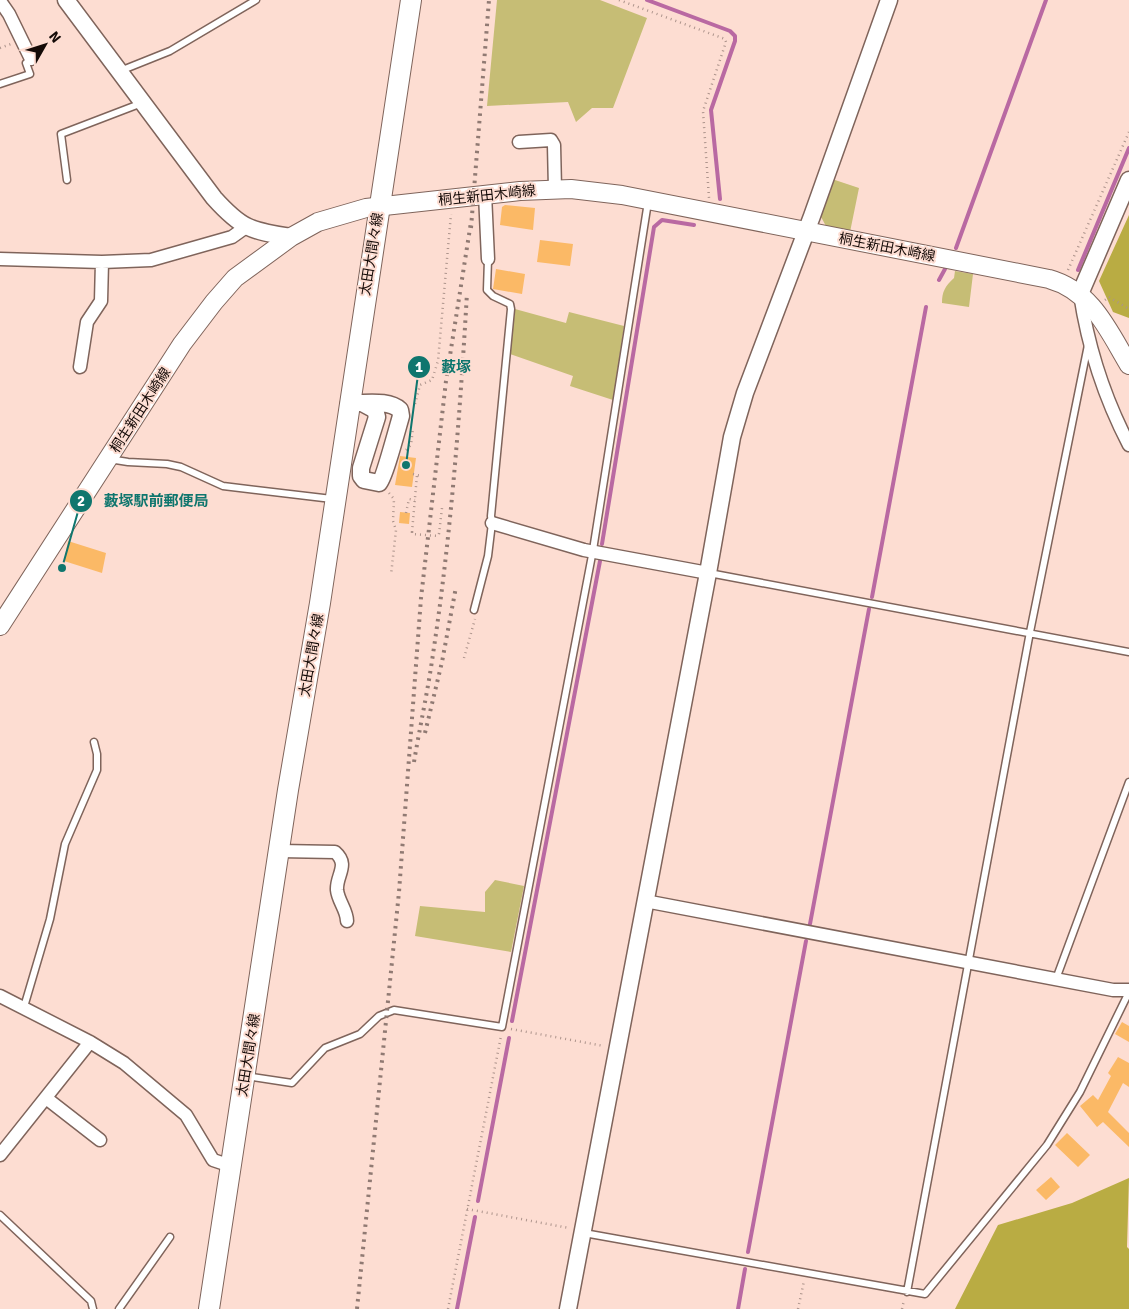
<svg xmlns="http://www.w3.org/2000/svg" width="1129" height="1309" font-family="Signika,'Noto Sans JP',sans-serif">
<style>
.green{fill:#c6bd75}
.forest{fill:#b9ac43}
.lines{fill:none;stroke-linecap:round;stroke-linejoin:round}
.stream{stroke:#b969a2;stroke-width:4}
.building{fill:#fbb966}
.service-casing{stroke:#7f645b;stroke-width:9}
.minor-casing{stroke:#7f645b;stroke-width:15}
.tertiary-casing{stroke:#7f645b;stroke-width:19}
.secondary-casing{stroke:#7f645b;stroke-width:20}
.primary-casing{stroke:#7f645b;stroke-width:22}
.path{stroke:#ad948c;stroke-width:2.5;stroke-dasharray:1 4;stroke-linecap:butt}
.service{stroke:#fff;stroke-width:6}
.minor{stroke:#fff;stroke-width:12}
.tertiary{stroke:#fff;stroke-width:16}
.secondary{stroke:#fff;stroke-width:18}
.primary{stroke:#fff;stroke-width:20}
.rail{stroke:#907a73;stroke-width:4;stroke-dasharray:2.5 5;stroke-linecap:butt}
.path-bridge{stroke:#ad948c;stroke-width:2.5;stroke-dasharray:1 4;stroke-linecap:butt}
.labels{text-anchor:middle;stroke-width:4;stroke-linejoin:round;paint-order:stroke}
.street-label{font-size:14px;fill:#140a07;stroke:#fdddd2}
.leader{fill:none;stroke:#0f766e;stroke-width:2}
.callout-dot{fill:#0f766e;stroke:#fdddd2;stroke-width:2}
.mark-label{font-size:15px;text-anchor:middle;font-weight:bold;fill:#fff}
.callout-label{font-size:15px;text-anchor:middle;font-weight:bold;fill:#0f766e;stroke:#fdddd2;stroke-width:4;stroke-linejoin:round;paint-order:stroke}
</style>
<rect width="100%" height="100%" fill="#fdddd2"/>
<path class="green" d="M497,0H600L647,18L613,108H592L576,122L568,102L487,106Z
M832,179L859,188L850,232L827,228L820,215Z
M955,271L973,274L969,307L942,303C942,292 945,286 954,278Z
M515,309L566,323L569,312L624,326L613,400L570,386L573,376L510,354Z
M495,880L524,886L511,952L415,936L420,906L485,912V892Z"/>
<path class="forest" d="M1129,215V318L1113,312L1099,281Z
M1129,1178L1127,1247L1129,1249V1309H955L998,1225L1072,1203Z"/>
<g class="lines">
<path class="stream" d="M647,0L730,31L735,36V41L711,110L720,199
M956,248L1046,0
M1078,270L1129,148
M939,280L945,269
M602,544L654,227L662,220L694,225
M872,597L926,307
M810,924L869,609
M512,1021L600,561
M478,1201L509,1038
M748,1252L806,941
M457,1309L475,1217
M738,1309L745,1269"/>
</g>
<path class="building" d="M505,205L535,208L533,230L500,225L502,207Z
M540,240L573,244L570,266L537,262Z
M496,269L525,274L522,294L493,289Z
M400,456L416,458L412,487L395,485Z
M400,512L410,513L409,524L399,523Z
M68,541L106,553L102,573L64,561Z
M1122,1022L1129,1026V1042L1115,1034Z
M1118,1057L1129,1063V1087L1123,1083L1108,1112L1129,1133V1147L1103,1122L1097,1127L1080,1106L1093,1095L1098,1100L1111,1076L1108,1073Z
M1067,1133L1090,1155L1078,1167L1055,1145Z
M1051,1177L1060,1187L1046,1200L1036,1190Z"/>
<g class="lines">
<g class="service-casing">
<path id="service" d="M120,71L170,51L256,0
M0,84L30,74L26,63L31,59
M67,180L61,134L142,103
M109,459L128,462L167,464L181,467L223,486L332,499
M709,573L1129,652
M474,610L488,556L492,523L491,516L511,309L510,304L493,296L487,290L488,259
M1056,979L1129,782
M24,1007L50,919L65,844L97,770V754L94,742
M246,1076L292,1083L325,1048L360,1034L379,1016L394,1010L502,1027L593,550L648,202
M0,1215L91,1301L93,1309
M584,1233L925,1294L1047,1145L1080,1092L1129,992
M907,1292L1030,632L1088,345
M119,1309L170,1237"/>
</g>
<g class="minor-casing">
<path id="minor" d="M0,1L9,14L31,59
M519,142L551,140L554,145L555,189
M485,194L488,259
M0,259L102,262L151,260L232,237L246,227
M1080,294C1088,347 1104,397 1129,445
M80,367L87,322L101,301L102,262
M492,523L584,550L708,573
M280,851L335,852C350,865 336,875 337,890C338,901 347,910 347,921
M645,901L1113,990H1129
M0,996L90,1042L124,1063L186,1115L213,1160L231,1166
M46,1098L100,1140
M0,1155L90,1042"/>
</g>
<g class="tertiary-casing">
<path id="tertiary" d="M66,0L214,198C241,228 250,231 291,237
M1080,294L1129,180
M349,403C365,404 388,399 400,410L401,416C398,426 384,479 379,483L364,480L361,476V468L377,417L375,410L362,403
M568,1309L708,573L732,437L745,393L812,216L889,0"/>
</g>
<g class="secondary-casing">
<path id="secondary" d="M0,626L182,344L214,302L235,278L291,237L318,222L366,208L520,191L571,189L622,195L1049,279C1092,291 1108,330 1129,365"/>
</g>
<g class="primary-casing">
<path id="primary" d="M209,1309L288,790L320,603L411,0"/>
</g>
<path class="path" d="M619,0L725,39L726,42L703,111L709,198
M0,48L11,44
M1068,270L1129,132
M1105,300L1109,297L1129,309
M415,404L420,385L432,380L438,361L451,214
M406,450L411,445L413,428
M413,474L421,476
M389,493L394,499L393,521L396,530L391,575
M406,513L409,499L415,500
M412,532L417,475
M439,534L442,508
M464,658L475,619
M511,1029L604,1046
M467,1209L569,1228
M448,1309L501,1036
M798,1309L804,1281
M902,1309L904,1300"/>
<use href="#service" class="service"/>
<use href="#minor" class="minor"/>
<use href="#tertiary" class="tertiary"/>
<use href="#secondary" class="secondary"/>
<use href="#primary" class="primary"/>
<path class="rail" d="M471,228L489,0
M425,733L442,662L456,587
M414,762C420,726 428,690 433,654C451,535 460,414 467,293
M357,1309L399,892L421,598L446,381L471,222"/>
<path class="path-bridge" d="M412,532V534L438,536L439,534"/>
</g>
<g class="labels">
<g class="street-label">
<text transform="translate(487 195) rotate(-6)" y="5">桐生新田木崎線</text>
<text transform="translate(887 247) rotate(11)" y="5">桐生新田木崎線</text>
<text transform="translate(371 254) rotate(-81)" y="5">太田大間々線</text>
<text transform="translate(140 410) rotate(-57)" y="5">桐生新田木崎線</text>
<text transform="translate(311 655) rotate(-80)" y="5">太田大間々線</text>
<text transform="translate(248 1055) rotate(-81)" y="5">太田大間々線</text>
</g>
</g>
<path class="leader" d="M406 465L419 367M62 568L81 501"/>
<g class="callout-dot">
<circle cx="406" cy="465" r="5"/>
<circle cx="62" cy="568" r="5"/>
<circle cx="419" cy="367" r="12"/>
<circle cx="81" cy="501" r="12"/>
</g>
<g class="mark-label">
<text x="419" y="372">1</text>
<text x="81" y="506">2</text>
</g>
<g class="callout-label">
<text x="456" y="372">藪塚</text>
<text x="156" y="506">藪塚駅前郵便局</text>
</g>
<g transform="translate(45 45) rotate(51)" stroke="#fdddd2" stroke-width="4" paint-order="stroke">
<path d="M0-4L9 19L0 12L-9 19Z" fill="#140a07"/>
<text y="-8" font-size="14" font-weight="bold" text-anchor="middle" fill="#140a07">N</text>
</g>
</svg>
